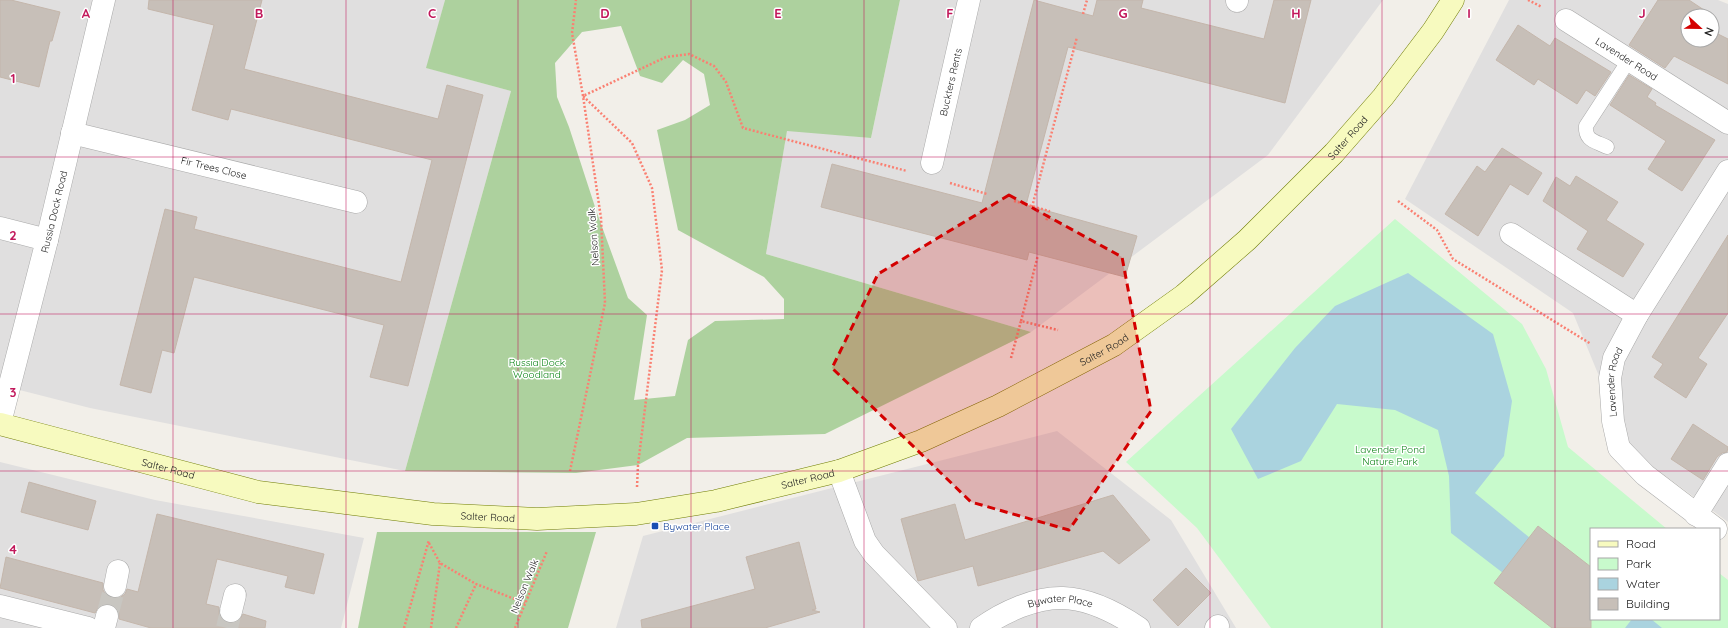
<svg xmlns="http://www.w3.org/2000/svg" width="1728" height="628" font-family="Quicksand,sans-serif">
<style>
.residential{fill:#e0dfdf;fill-rule:evenodd}
.forest{fill:#add19e;fill-rule:evenodd}
.park{fill:#c8facc}
.water{fill:#aad3df}
.building{fill:#c7bfb8;stroke:#c4b6ab}
.lines{fill:none;stroke-linecap:round;stroke-linejoin:round}
.minor-tunnel{stroke:#c8c6c1;stroke-width:22;stroke-dasharray:22 11;stroke-linecap:butt}
.service-casing{stroke:#a9a9a9;stroke-width:15}
.minor-casing{stroke:#a9a9a9;stroke-width:23}
.secondary-casing{stroke:#707d05;stroke-width:23}
.path{stroke:#fa8072;stroke-width:2.5;stroke-dasharray:2 2;stroke-linecap:butt}
.service{stroke:#fff;stroke-width:14}
.minor{stroke:#fff;stroke-width:22}
.secondary{stroke:#f7fabf;stroke-width:22}
.marked{fill:#d40000;fill-opacity:0.2;stroke:#d40000;stroke-width:3;stroke-dasharray:8 5;stroke-linejoin:round}
.grid{fill:none;stroke:#c2185b;stroke-width:1;stroke-opacity:0.55}
.transit-dot{fill:#1a4fb4;stroke:#fff;stroke-width:1.5}
.labels{text-anchor:middle;stroke-width:3;stroke-linejoin:round;paint-order:stroke}
.street-label{font-size:10px;fill:#222;stroke:#fff}
.park-label{font-size:10px;fill:#0c8416;stroke:#fff}
.transit-label{font-size:10px;fill:#164399;stroke:#fff;text-anchor:start}
.grid-label{font-size:13px;text-anchor:middle;font-weight:bold;fill:#c2185b;stroke:#fff;stroke-width:3;stroke-linejoin:round;paint-order:stroke}
</style>
<rect width="100%" height="100%" fill="#f2efe9"/>
<path class="residential" d="M0,0H445L427,68L511,91L405,471L90,408L0,385Z
M900,0H1383L1268,155L1031,332L766,254L787,130L871,138Z
M1509,0H1718L1728,4V522L1629,449L1573,313L1405,199ZM1688,16H1712V40H1688Z
M1057,431L1171,520L1236,628H616L643,536Z
M0,462L155,500L364,538L341,628H0Z"/>
<path class="forest" d="M445,0H900L871,138L787,131L766,254L1031,332L825,434L687,438L638,465L576,473L405,471L511,91L426,68ZM621,26L640,76L662,83L683,60L704,74L710,105L685,120L657,130L678,230L764,277L784,299V319L715,321L688,340L675,396L634,400L647,315L628,298L597,213L569,127L557,97L555,63L582,32Z
M377,532H596L568,628H358Z"/>
<path class="park" d="M1395,219L1522,324L1546,369L1568,447L1667,529H1591V619H1719V573L1728,580V628H1271L1197,528L1126,462Z"/>
<path class="water" d="M1408,273L1493,334L1512,401L1504,456L1475,493L1530,538L1503,573L1451,533L1449,476L1438,430L1395,410L1337,404L1301,461L1258,479L1231,429L1295,348L1335,306Z
M1632,619H1651L1662,628H1625Z"/>
<path class="building" d="M0,0H11L60,12L52,41H50L39,87L0,77Z
M149,0H262L244,69L438,119L447,85L483,95L408,386L370,377L384,325L194,277L174,353L162,350L151,393L120,385L165,209L197,217L194,229L401,282L432,160L231,109L228,120L192,110L214,25L148,9Z
M1034,0L1093,16L1097,0H1143L1141,8L1264,39L1274,0H1311L1285,103L1068,47L1026,205L1137,236L1125,277L1029,252L1027,260L821,207L832,164L982,203Z
M1658,0H1689L1704,10L1700,16H1688V40H1712V31L1728,39V84L1674,56L1665,68L1629,45Z
M1518,25L1550,46L1555,38L1611,72L1595,96L1586,90L1577,104L1538,79L1534,85L1496,60Z
M1629,75L1652,89L1647,97L1656,103L1655,105L1715,140L1682,191L1648,169L1666,141L1610,105Z
M1502,148L1542,173L1528,195L1510,184L1478,236L1445,214L1477,166L1485,172Z
M1576,176L1618,202L1606,220L1644,244L1623,277L1577,249L1588,231L1543,201L1556,177L1570,186Z
M1728,235V313L1698,358L1707,364L1686,398L1654,377L1663,364L1652,357Z
M1693,424L1728,447L1727,452L1722,453L1717,457L1703,480L1671,459Z
M29,482L96,501L88,530L21,512Z
M1113,495L1150,540L1119,564L1103,551L978,586L973,566L918,581L901,519L955,504L965,540Z
M157,514L324,554L314,594L285,587L288,576L217,559L206,604L219,607V615L222,620L228,623H235L240,619L243,614L266,621L265,628H151L119,619V612L116,607L110,604H103L98,608L95,613L0,588L6,557L103,583V590L107,596L112,598H119L125,594L127,589L138,592Z
M1538,526L1591,567V628H1552L1494,583Z
M799,542L816,609L812,610L820,612L765,628H642L641,620L755,589L746,557Z
M1186,568L1211,593L1178,626L1153,600Z"/>
<g class="lines">
<path class="minor-tunnel" d="M107,616L115,586
M227,628L231,611"/>
<g class="service-casing">
<path id="service" d="M1607,147C1595,141 1585,141 1586,126L1629,60"/>
</g>
<g class="minor-casing">
<g id="minor">
<path d="M1237,1V0"/>
<path id="s1" d="M1566,20L1728,123"/>
<path id="s2" d="M72,133L356,202"/>
<path id="s3" d="M932,163L969,0"/>
<path d="M0,228L47,240"/>
<path d="M1511,234L1637,315"/>
<path id="s4" d="M0,423L47,240L104,0"/>
<path d="M839,471L865,541L874,554L946,628"/>
<path d="M1696,515L1728,464"/>
<path id="s5" d="M1716,529L1645,475L1619,448L1613,421L1610,378L1614,358L1637,315L1728,171"/>
<path d="M115,586L118,571"/>
<path d="M0,606L88,628"/>
<path d="M231,611L235,595"/>
<path d="M104,628L107,616"/>
<path id="s6" d="M981,628C1003,612 1036,597 1063,598C1090,599 1117,613 1139,628"/>
<path d="M1216,628L1218,626"/>
</g>
</g>
<g class="secondary-casing">
<g id="secondary">
<path id="s7" d="M0,424L258,492L433,514L537,519L636,514L716,501L839,471L921,441L998,406L1114,345L1184,295L1247,240L1334,153L1383,97L1433,31L1453,0"/>
</g>
</g>
<path class="path" d="M1528,0L1542,7
M1083,14L1087,0
M950,183L987,194
M1014,201L1049,211L1046,222
M1398,201L1437,230L1453,259L1591,344
M1032,207L1077,37
M1021,321L1038,255
M1011,358L1021,321L1058,330
M570,471L605,303L601,218L583,96L572,33L576,0
M637,487L638,465L662,270L652,188L632,143L583,96L666,57L689,54L714,66L726,82L743,128L907,171
M429,543L440,563L476,584L525,603
M404,628L429,540
M431,628L440,563
M456,628L476,584
M515,628L547,551"/>
<use href="#service" class="service"/>
<use href="#minor" class="minor"/>
<use href="#secondary" class="secondary"/>
</g>
<path class="marked" d="M1009,195L1122,257L1151,411L1069,530L971,502L832,368L878,274Z"/>
<path class="grid" d="M173,0V628M346,0V628M518,0V628M691,0V628M864,0V628M1037,0V628M1210,0V628M1382,0V628M1555,0V628M0,157H1728M0,314H1728M0,471H1728"/>
<rect class="transit-dot" x="651" y="522" width="8" height="8" rx="2"/>
<g class="labels">
<g class="street-label">
<text dy="4" stroke="none"><textPath href="#s1" startOffset="72">Lavender Road</textPath></text>
<text dy="4" stroke="none"><textPath href="#s3" startOffset="83">Buckters Rents</textPath></text>
<text dy="4" stroke="none"><textPath href="#s7" startOffset="1470">Salter Road</textPath></text>
<text dy="4" stroke="none"><textPath href="#s2" startOffset="146">Fir Trees Close</textPath></text>
<text dy="4" stroke="none"><textPath href="#s4" startOffset="218">Russia Dock Road</textPath></text>
<text transform="translate(593 237) rotate(-94)" y="4">Nelson Walk</text>
<text dy="4" stroke="none"><textPath href="#s7" startOffset="1146">Salter Road</textPath></text>
<text dy="4" stroke="none"><textPath href="#s5" startOffset="194">Lavender Road</textPath></text>
<text dy="4" stroke="none"><textPath href="#s7" startOffset="174">Salter Road</textPath></text>
<text dy="4" stroke="none"><textPath href="#s7" startOffset="822">Salter Road</textPath></text>
<text dy="4" stroke="none"><textPath href="#s7" startOffset="498">Salter Road</textPath></text>
<text transform="translate(524 586) rotate(-68)" y="4">Nelson Walk</text>
<text dy="4" stroke="none"><textPath href="#s6" startOffset="86">Bywater Place</textPath></text>
</g>
<g class="park-label">
<text x="537" y="366">Russia Dock<tspan x="537" dy="12">Woodland</tspan></text>
<text x="1390" y="453">Lavender Pond<tspan x="1390" dy="12">Nature Park</tspan></text>
</g>
<g class="transit-label">
<text x="663" y="530">Bywater Place</text>
</g>
</g>
<g class="grid-label">
<text x="86" y="18">A</text>
<text x="259" y="18">B</text>
<text x="432" y="18">C</text>
<text x="605" y="18">D</text>
<text x="778" y="18">E</text>
<text x="950" y="18">F</text>
<text x="1123" y="18">G</text>
<text x="1296" y="18">H</text>
<text x="1469" y="18">I</text>
<text x="1642" y="18">J</text>
<text x="13" y="83">1</text>
<text x="13" y="240">2</text>
<text x="13" y="397">3</text>
<text x="13" y="554">4</text>
</g>
<rect x="1590" y="528" width="130" height="92" fill="#ffffff" stroke="#a7a7a7"/>
<rect x="1598" y="541" width="20" height="6" fill="#f7fabf" stroke="#a7a7a7"/>
<text x="1626" y="548" font-size="12" fill="#222222">Road</text>
<rect x="1598" y="558" width="20" height="12" fill="#c8facc" stroke="#a7a7a7"/>
<text x="1626" y="568" font-size="12" fill="#222222">Park</text>
<rect x="1598" y="578" width="20" height="12" fill="#aad3df" stroke="#a7a7a7"/>
<text x="1626" y="588" font-size="12" fill="#222222">Water</text>
<rect x="1598" y="598" width="20" height="12" fill="#c7bfb8" stroke="#a7a7a7"/>
<text x="1626" y="608" font-size="12" fill="#222222">Building</text>
<g transform="translate(1700 28) rotate(112)"><circle r="19" fill="#ffffff" stroke="#a7a7a7"/>
<path d="M0-3L7 15L0 10L-7 15Z" fill="#d40000"/>
<text y="-6" font-size="11" font-weight="bold" text-anchor="middle" fill="#222222">N</text>
</g>
</svg>
